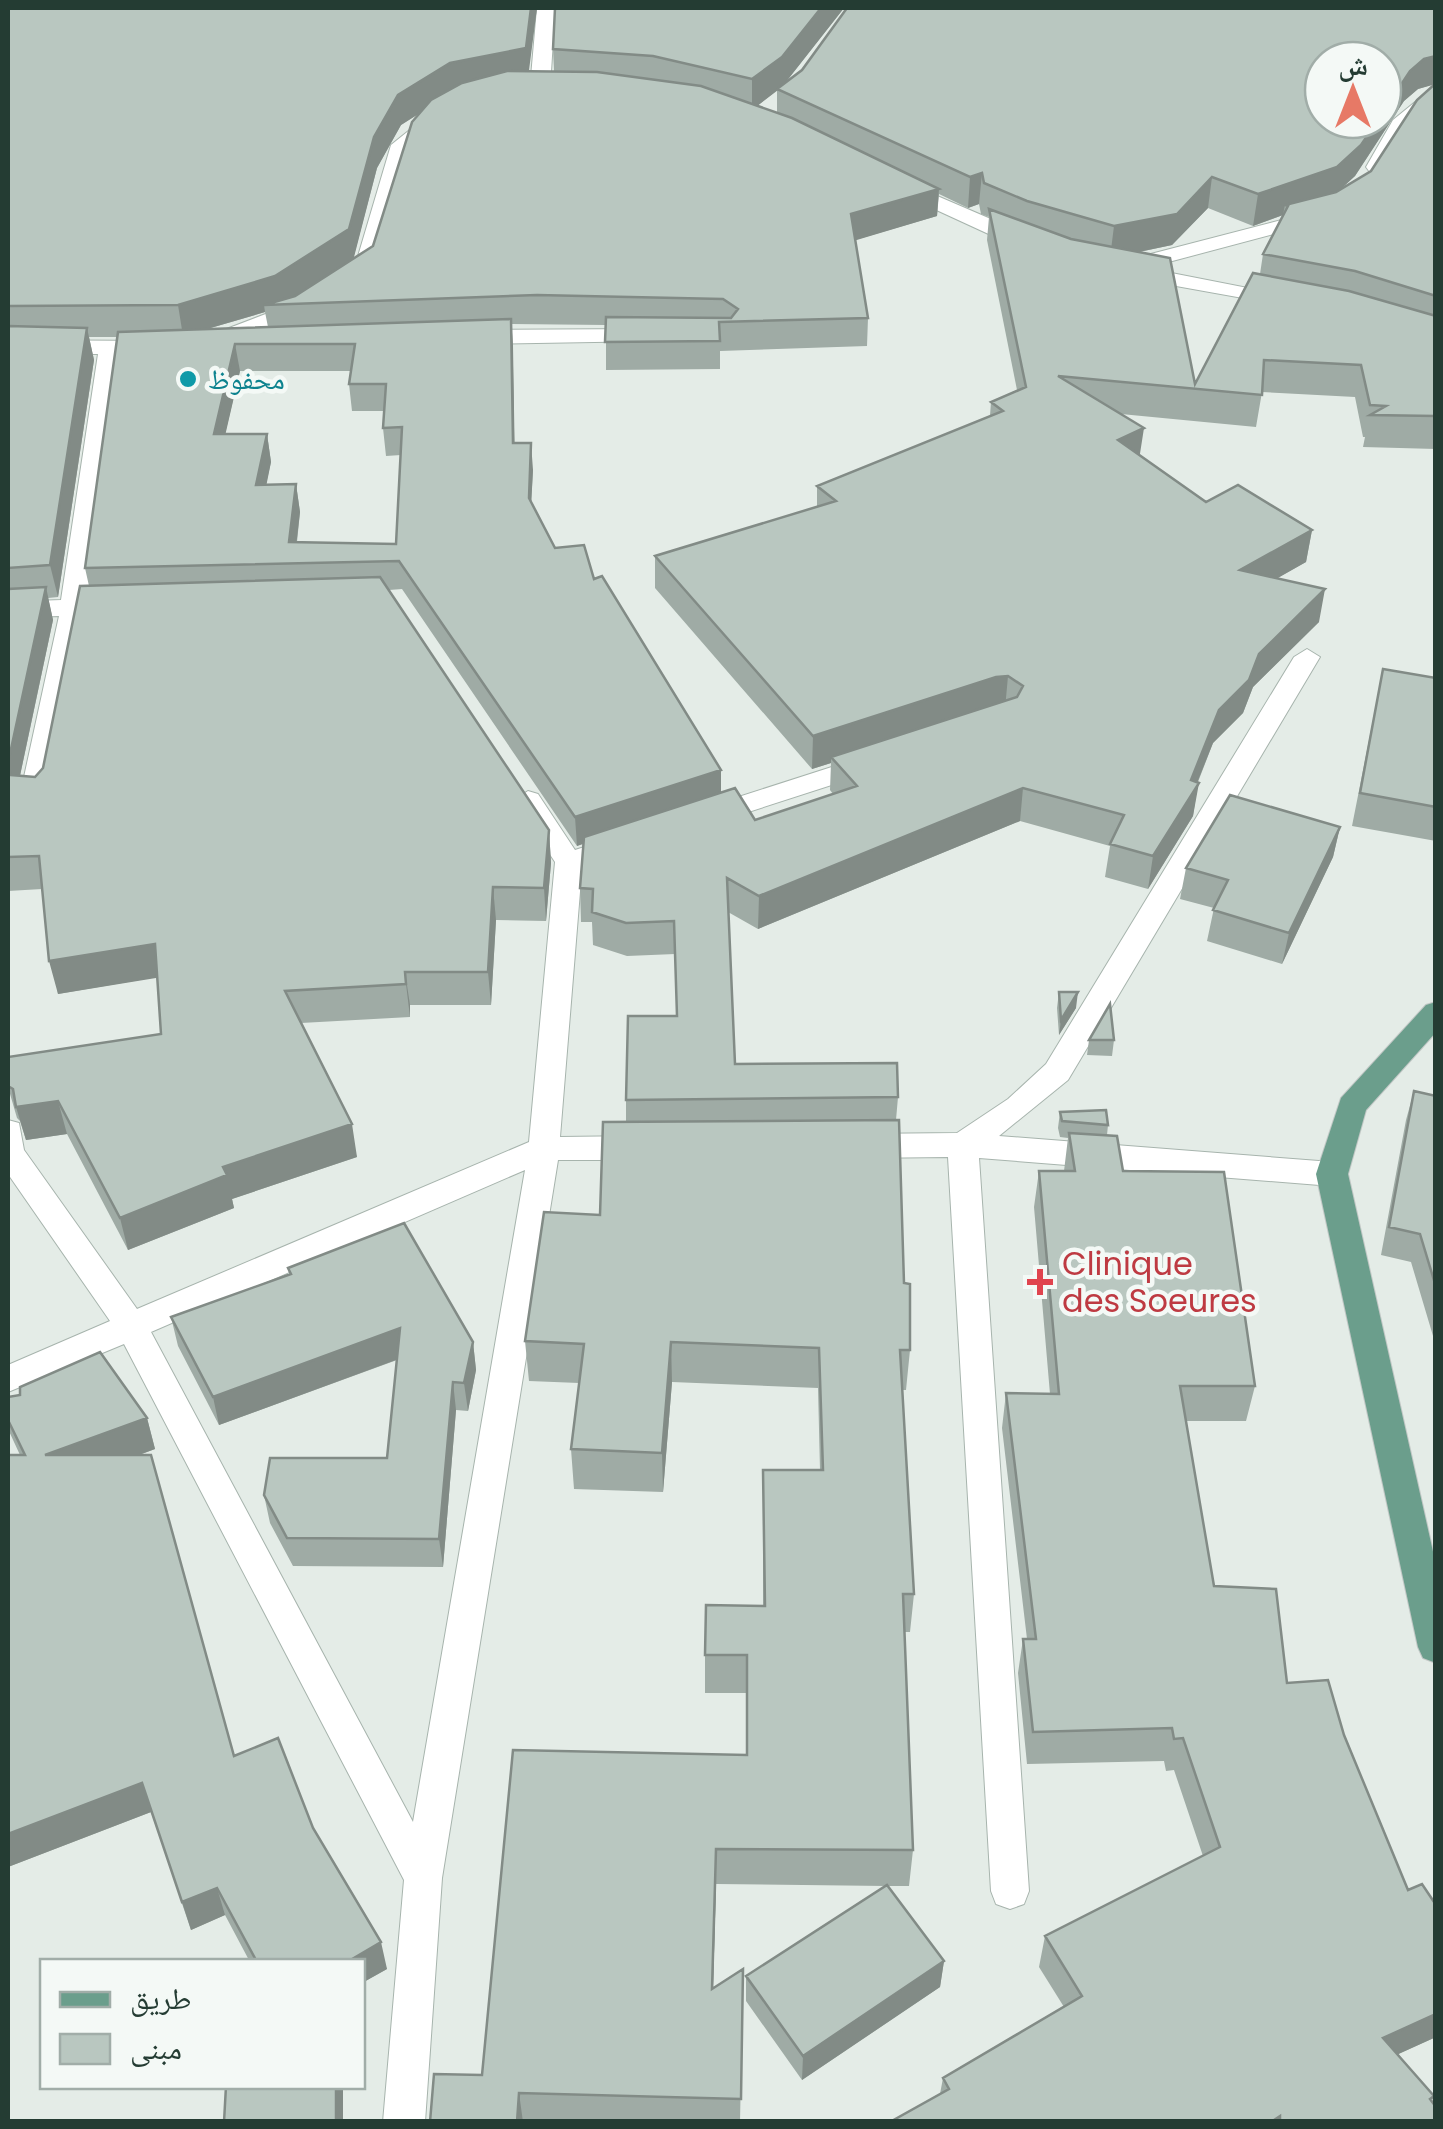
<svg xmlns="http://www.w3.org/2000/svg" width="1443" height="2129" font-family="Poppins,'Noto Naskh Arabic',sans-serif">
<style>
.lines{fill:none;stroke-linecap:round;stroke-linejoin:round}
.minor-casing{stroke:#a7b4ad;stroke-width:2}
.major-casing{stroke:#c2c8c6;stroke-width:2}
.minor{fill:#fff;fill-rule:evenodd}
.major{fill:#6b9e8c;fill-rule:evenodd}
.wall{fill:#9faba5;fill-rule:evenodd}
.shaded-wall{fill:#828b86}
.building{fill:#b9c7c0;stroke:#828b86;stroke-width:2.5;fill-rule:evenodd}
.culture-dot{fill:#0f9aa8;stroke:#f4f9f6;stroke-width:4}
.health-dot{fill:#e0444e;stroke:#f4f9f6;stroke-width:4}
.labels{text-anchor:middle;stroke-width:9;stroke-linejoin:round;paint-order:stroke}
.far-culture-label{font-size:28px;fill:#0d838f;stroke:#f4f9f6;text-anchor:start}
.health-label{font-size:32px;fill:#be3a42;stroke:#f4f9f6;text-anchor:start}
</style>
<rect width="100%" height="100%" fill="#e4ece7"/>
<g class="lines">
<g class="minor-casing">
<path id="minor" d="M537,8H555L550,88L540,94L530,88Z
M1436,85V102L1408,127L1383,171H1369L1366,167L1393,120Z
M437,108L447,114C437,126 421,134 412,146C391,174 394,295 341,282V272L356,263L391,145Z
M900,180L1035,238L1038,243L1027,249L1019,248L893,190L890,186Z
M1316,211L1323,213V221L1146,268L1288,296V306L1126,277V268L1112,262L1115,257L1143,256Z
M302,300L313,307L297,321L214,345L203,338Z
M644,329L655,336L652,341L475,344L464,337L475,330Z
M8,340L154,341L165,348L154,355H121L87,599L114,598L127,606L114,614L84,615L47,800L33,809L19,800L59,616L8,618V602L61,600L98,354H8Z
M1307,649L1320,657L1068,1080L999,1136L1332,1162L1343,1166L1348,1174L1343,1182L1332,1186L979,1158L1029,1891L1024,1904L1010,1909L996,1904L991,1891L948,1157L860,1158L849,1154L845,1146L849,1138L860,1134L957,1133L1008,1099L1046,1064L1294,657Z
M869,755L882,764L878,770L708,825L694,816L698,810Z
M528,791L538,794L575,850L622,835L636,844L632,851L582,867L560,1137L639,1136L650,1140L654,1148L650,1156L639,1160H558L442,1878L425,2122H383L404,1880L124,1344L8,1392V1365L110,1321L8,1174V1120L19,1123L24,1150L137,1309L529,1142L555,862L514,800ZM525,1170L413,1822L151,1332Z"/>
</g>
<g class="major-casing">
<path id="major" d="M1436,1002V1032L1366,1110L1348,1174L1436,1565V1663L1423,1658L1418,1647L1316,1174L1341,1098L1426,1005Z"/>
</g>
<use href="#minor" class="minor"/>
<use href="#major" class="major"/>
</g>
<path class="wall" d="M8,8H537L528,71H554L553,49L555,8H844L785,83L1436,8V449L1363,447L1365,437H1363L1355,397L1262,392L1256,427L1121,414L1140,456L1206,502L1312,530L1306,562L1277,578L1319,622L1253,687L1243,713L1213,743L1198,782L1193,816L1148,889L1105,877L1110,846L1020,821L758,929L728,912L735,1064L898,1097L896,1120L904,1283L910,1350L906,1390H902L914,1594L910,1632H904L913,1850L909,1886H887L944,1961L940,1987L802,2080L746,2001V1976L886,1886L716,1884L713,1988L743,1969L740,2122H430L482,2075L746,1755L747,1693H705V1655L763,1606V1470H820L818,1388L672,1382L663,1492L574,1489L571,1449L579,1383L529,1381L525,1341L600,1215L626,1122V1100L677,1016L675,954L627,956L593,945L592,922H581L580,888L583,843L577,846L402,589L389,590L549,830L551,863L546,921L496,920L491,1005H410V1017L301,1023L357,1157L232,1199L234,1208L128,1250L67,1134L26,1140L20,1121L17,1118L8,1087V1057L161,1034L157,977L58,994L42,889L8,891ZM1434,84L1371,171L1343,187L1355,176L1404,101L1418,89ZM777,90V113L757,106ZM418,114L373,246L353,259L377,168L401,125ZM939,194L968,208L979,204L981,214L989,217L987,240L1017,390L991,402L990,416L817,486V507L655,556V588L812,769L831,763L830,790L833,794L755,820L721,792L555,548L531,503L533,470L514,443L512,324L606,325V370L720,369V351L867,346L868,318L855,240L937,216ZM1208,208L1253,226L1283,215L1263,254L1260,274L1195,384L1139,252L1172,245ZM265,312L268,327L207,329ZM89,337H118L85,568L89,586L43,768L35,777L20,776L53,620L48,598L58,597L94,360ZM240,371H351L349,384L352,411H384L383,428L386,456L401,455L396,544L297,542L300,512L296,484H266L271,462L267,434H225Z
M1383,669L1436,678V841L1352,826Z
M1340,827L1333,857L1282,964L1207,941L1214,908L1180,899L1186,868Z
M1059,992L1076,1008L1059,1035L1057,1008Z
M1089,1040H1114L1112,1056L1087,1055Z
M1414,1091L1436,1096V1346L1411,1262L1381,1255L1406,1120Z
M1060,1112L1108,1125L1107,1135L1123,1171L1255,1386L1246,1421H1186L1214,1586L1287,1683L1436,2037L1398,2054L1434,2096L1432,2101L1436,2122H890L940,2094L943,2078L1064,2007L1039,1967L1045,1936L1203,1856L1174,1770L1166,1771L1164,1761L1027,1764L1018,1673L1023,1639H1027L1002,1428L1006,1393L1050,1394L1034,1207L1039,1171H1064L1068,1138L1060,1137L1058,1128Z
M288,1268L473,1342L476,1370L468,1411L456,1410L443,1567L293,1566L270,1523L264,1495L387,1458L397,1360L219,1425L178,1346L171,1317L289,1274Z
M8,1397L147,1418L155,1449L139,1455L234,1756L313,1828L387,1969L362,1983V1962H250L225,1915L191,1930L151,1812L8,1867V1455H20L8,1429Z"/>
<path class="shaded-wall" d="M531,8H537L528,78L452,93L401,125L377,168L353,261L285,304L264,305L265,312L183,336L178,305L374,137L398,95Z
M821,8H844L782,87L752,110V79Z
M1436,56V84L1418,89L1404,101L1355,176L1331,198L1288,206L1285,205L1283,215L1253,226L1258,194L1378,120H1383V112L1410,71L1424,59Z
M982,173L979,204L968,208L970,177Z
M1212,177L1208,208L1172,245L1110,258L1114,226Z
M939,189L937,216L850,242L851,214Z
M511,319L513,346L515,471L513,443Z
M87,328L94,360L58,597L50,565Z
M235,344L240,371L219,462L214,434Z
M1144,428L1139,460L1118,440Z
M267,434L271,462L261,512L256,485Z
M531,443L533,470L530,526L529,498Z
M296,484L300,512L294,564L289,542Z
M1312,530L1306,562L1234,603L1240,570Z
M46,587L53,620L15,799L8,763Z
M1325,589L1319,622L1253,687L1243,713L1213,743L1195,788L1199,783L1193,816L1148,889L1153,856L1191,780L1219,710L1259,654Z
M1008,676L1005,709L831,757V763L812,769L813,736L996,677Z
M721,770V799L577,846L575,817Z
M1023,788L1020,821L758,929L759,896Z
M1340,827L1333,857L1282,964L1289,933Z
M549,830L551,863L546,921L544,888Z
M493,887L496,920L491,1005L488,972Z
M155,944L162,977L58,994L49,961Z
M405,972L410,1005V1017L406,984Z
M1078,992L1076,1008L1059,1035L1061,1020Z
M58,1101L67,1134L26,1140L16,1107Z
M352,1124L357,1157L232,1199L234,1208L128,1250L120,1218L223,1167Z
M400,1328L404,1357L219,1425L213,1397Z
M473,1342L476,1370L468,1411L464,1383Z
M671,1342L672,1382L663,1492L662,1453Z
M453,1382L456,1410L443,1567L439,1539Z
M147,1418L155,1449L55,1486L45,1455Z
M142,1783L151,1812L8,1867V1834Z
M716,1849V1884L712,2023V1989Z
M217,1888L225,1915L191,1930L182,1902Z
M381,1942L387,1969L362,1983V1962H347Z
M944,1961L940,1987L802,2080L803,2056Z
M1436,2014V2037L1370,2067L1383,2038Z
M336,2086H343V2122H336Z
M519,2093L523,2122H517Z"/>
<path class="building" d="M8,8H531L526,48L450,63L398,95L374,137L349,229L275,276L178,305L8,306Z
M555,8H821L782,57L752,79L653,56L553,49Z
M847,8H1436V56L1424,59L1410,71L1383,112V60H1323V120H1378L1361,145L1337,167L1258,194L1212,177L1177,214L1114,226L1027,201L984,183L982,173L970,177L777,89L802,70Z
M507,71L597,72L701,86L792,118L939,189L851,214L868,318L719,322L720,341L605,342L606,317L731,318L738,309L723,299L537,295L264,305L295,296L373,246L412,122L431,100L462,83Z
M1436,83V296L1355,271L1263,254L1288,206L1285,205L1336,192L1371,171L1417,100Z
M989,209L1071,239L1170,258L1195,384L1253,273L1349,291L1436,316V416L1370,415L1386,406L1370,405L1361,365L1264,360L1262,395L1058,376L1144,428L1118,440L1206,502L1238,485L1312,530L1240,570L1325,589L1259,654L1249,680L1219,710L1191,780L1199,783L1153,856L1110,844L1124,815L1023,788L759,896L727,878L735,1064L897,1063L898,1097L626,1100L628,1016H677L674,921L626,923L592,912L593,889L580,888L584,837L735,788L755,820L857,786L831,757L1017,697L1023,686L1008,676L996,677L813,736L655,556L836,501L817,486L1003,411L991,402L1026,387Z
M511,319L513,443H531L529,498L555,548L584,545L594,579L602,576L721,770L575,817L399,561L85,568L118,332ZM235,344H355L349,384H386L383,428L402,427L396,544L289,542L296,484L256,485L267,434H214Z
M8,326L87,328L50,565L8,568Z
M380,577L549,830L544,888L493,887L488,972H405L406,984L285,991L352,1124L223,1167L227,1175L120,1218L58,1101L16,1107L13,1089L8,1086V1057L161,1034L155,944L49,961L39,856L8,857V767L11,775L35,777L43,768L80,586Z
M46,587L8,763V589Z
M1383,669L1436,678V807L1360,793Z
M1230,795L1340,827L1289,933L1213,910L1228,880L1186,868Z
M1059,992H1078L1061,1020Z
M1110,1004L1114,1040H1089Z
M1414,1091L1436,1096V1287L1420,1234L1389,1227Z
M1106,1110L1108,1125L1062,1121L1060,1112Z
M899,1120L904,1283L910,1284V1350H900L914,1594H903L913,1850L716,1849L712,1989L743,1969L741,2099L519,2093L517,2122H430L434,2074L482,2075L513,1750L747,1755V1655H705L706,1605L765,1606L763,1470H823L819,1348L671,1342L662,1453L571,1449L584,1344L525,1341L544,1212L600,1215L603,1122Z
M1069,1133L1117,1136L1123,1171L1224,1172L1255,1386H1180L1214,1586L1276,1589L1287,1683L1328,1680L1344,1735L1408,1890L1422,1884L1436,1905V2014L1383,2038L1434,2096L1430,2099L1436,2107V2122H1280V2116L1271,2122H890L949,2089L943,2078L1082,1996L1045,1936L1220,1847L1183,1738L1174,1739L1172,1728L1033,1732L1023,1639H1036L1006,1393L1059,1394L1039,1171H1075Z
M404,1223L473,1342L464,1383L453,1382L439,1539L287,1538L264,1495L270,1458H387L400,1328L213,1397L171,1317L291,1274L288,1268Z
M100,1352L147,1418L45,1455H151L234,1756L278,1738L313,1828L381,1942L347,1962H257L217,1888L182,1902L142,1783L8,1834V1455H25L8,1420V1397L20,1395V1387Z
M887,1885L944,1961L803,2056L746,1976Z
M226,2086H336V2122H224Z"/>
<circle class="culture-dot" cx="188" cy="379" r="10"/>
<path class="health-dot" d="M1035 1267h10v10h10v10h-10v10h-10v-10h-10v-10h10z"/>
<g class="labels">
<g class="far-culture-label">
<text x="208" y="389">محفوظ</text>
</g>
<g class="health-label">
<text x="1062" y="1275">Clinique<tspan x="1062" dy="37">des Soeures</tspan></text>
</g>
</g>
<rect width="1443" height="2129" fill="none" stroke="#243c33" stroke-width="20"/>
<rect x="40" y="1959" width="325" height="130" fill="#f4f9f6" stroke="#a1ada8" stroke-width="2.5"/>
<rect x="60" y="1992" width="50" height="15" fill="#6b9e8c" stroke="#a1ada8" stroke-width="2.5"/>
<text x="130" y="2009" font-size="30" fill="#243c33">طريق</text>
<rect x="60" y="2034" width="50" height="30" fill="#b9c7c0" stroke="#a1ada8" stroke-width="2.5"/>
<text x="130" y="2059" font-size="30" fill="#243c33">مبنى</text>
<g transform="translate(1353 90)"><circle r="48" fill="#f4f9f6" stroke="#a1ada8" stroke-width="2.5"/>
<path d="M0-8L18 38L0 25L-18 38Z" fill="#e77966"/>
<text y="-15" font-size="28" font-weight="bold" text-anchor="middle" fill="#243c33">ش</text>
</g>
</svg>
